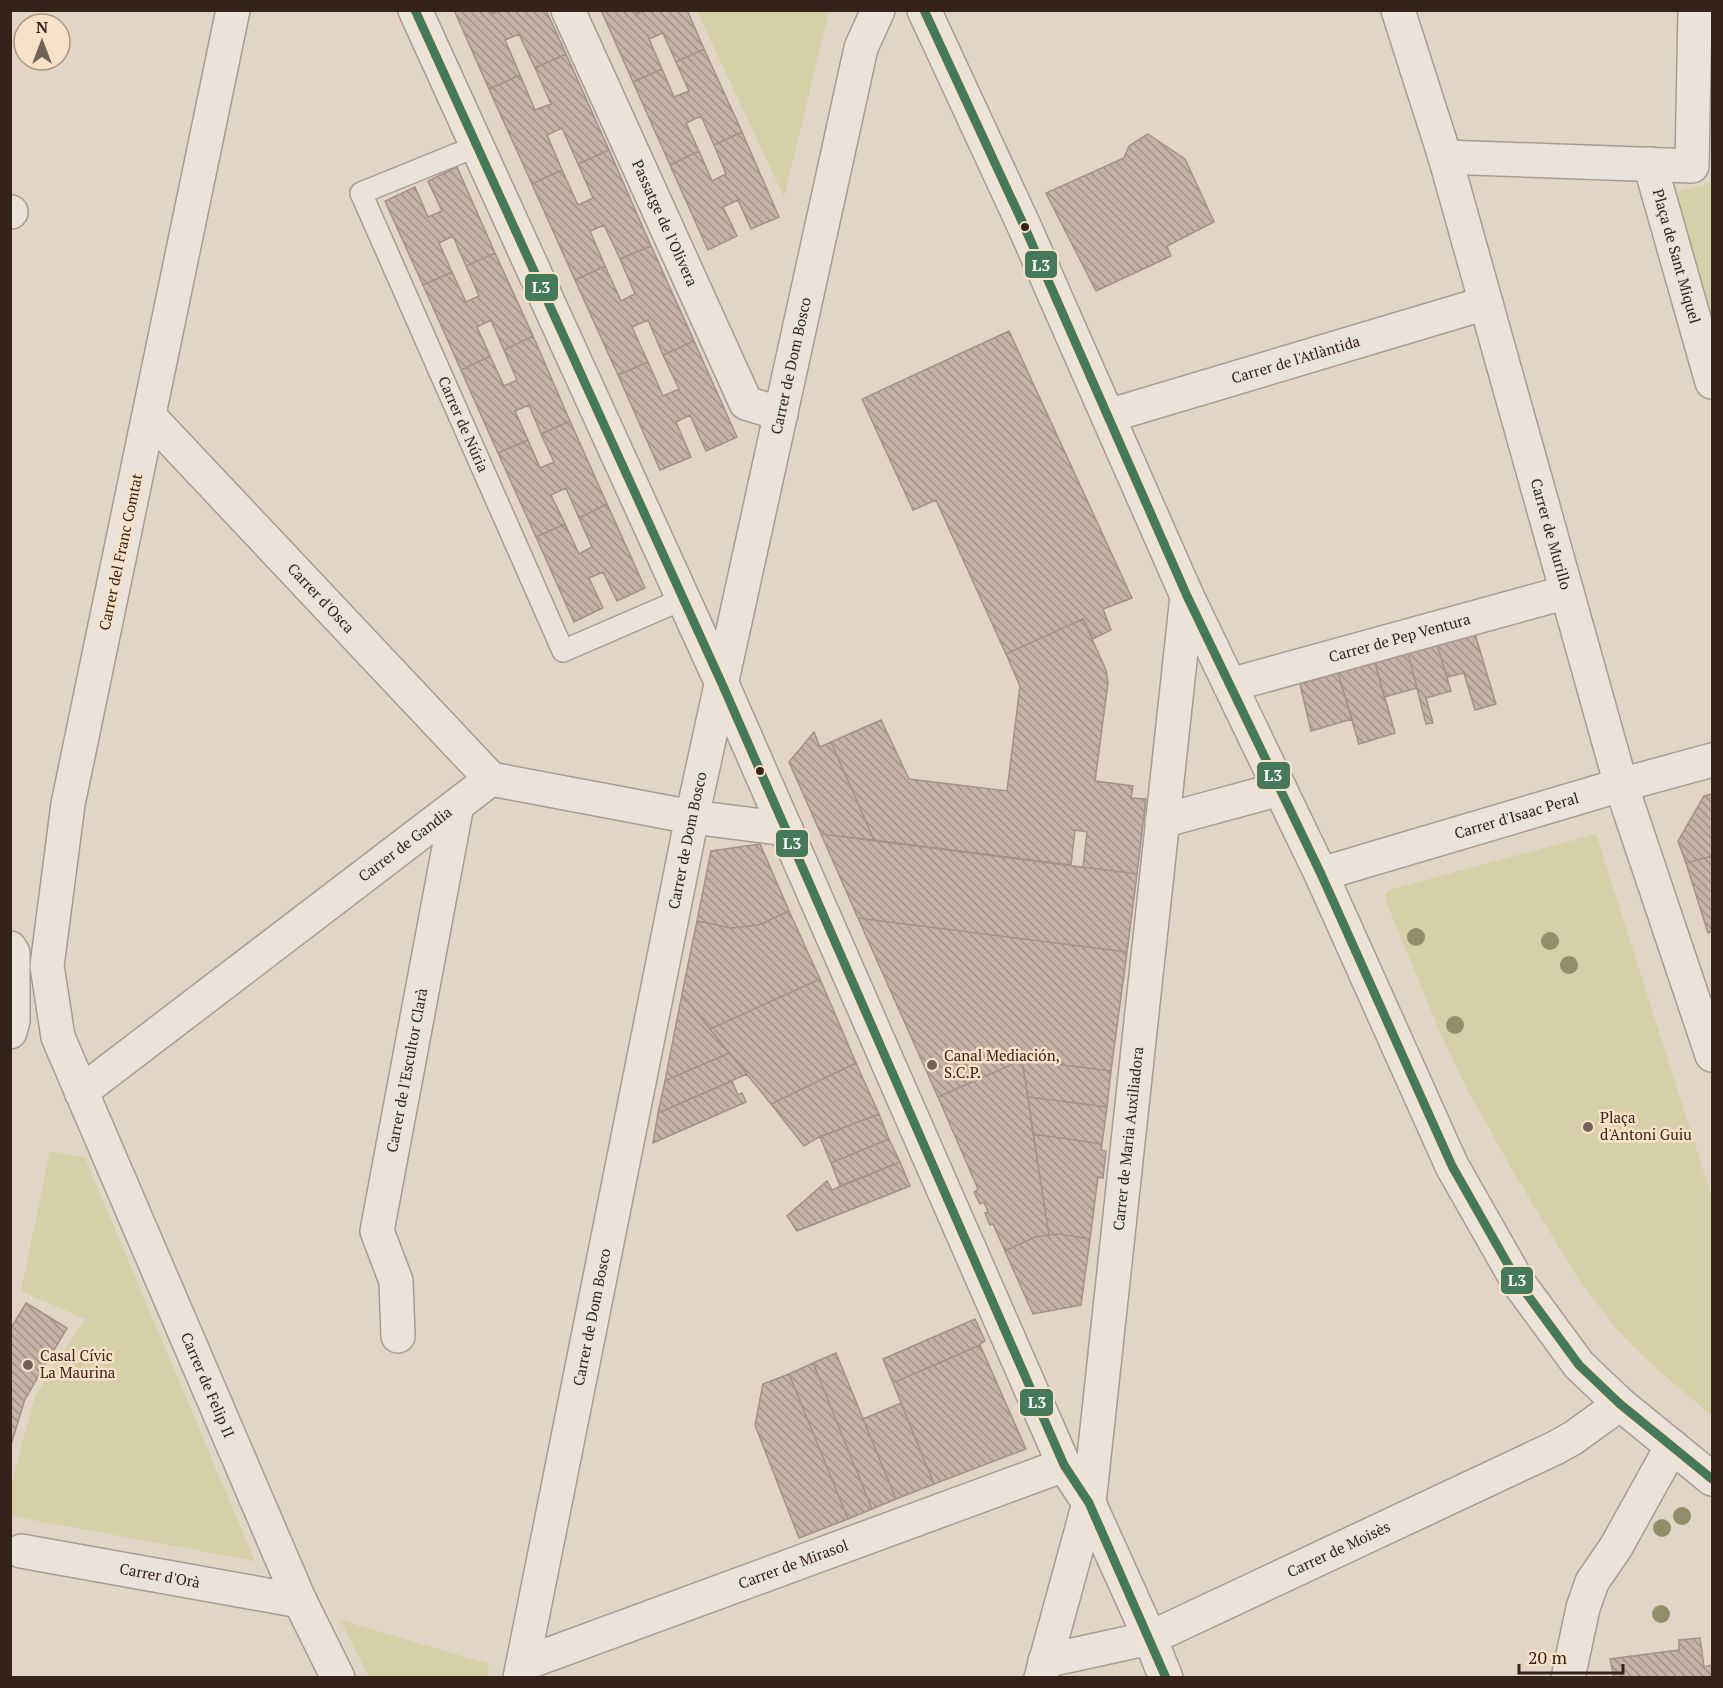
<svg xmlns="http://www.w3.org/2000/svg" width="1723" height="1688" font-family="'PT Serif',serif">
<style>
.green{fill:#d7cfa7}
.building{fill:url(#building-back-hatch);stroke:#a39086;stroke-width:1.5}
.lines{fill:none;stroke-linecap:round;stroke-linejoin:round}
.lane-casing{stroke:#a79b90;stroke-width:24}
.street-casing{stroke:#a79b90;stroke-width:36}
.lane{stroke:#ebe2d9;stroke-width:21}
.street{stroke:#ebe2d9;stroke-width:33}
.bus-1-casing{stroke:#f7e2c9;stroke-width:14}
.bus-1{stroke:#447a5a;stroke-width:9}
.tree{fill:#928e6a}
.bus-dot{fill:#352219;stroke:#f7e2c9;stroke-width:2}
.poi-dot{fill:#726156;stroke:#f7e2c9;stroke-width:2}
.labels{text-anchor:middle;stroke-width:5;stroke-linejoin:round;paint-order:stroke}
.street-label{font-size:15px;fill:#352219;stroke:#f7e2c9}
.poi-label{font-size:15px;fill:#352219;stroke:#f7e2c9;text-anchor:start}
.line-badge{stroke:#f7e2c9;stroke-width:2}
.badge-label{font-size:16px;text-anchor:middle;font-weight:bold;fill:#fff}
</style>
<defs>
<pattern id="building-back-hatch" width="6" height="6" patternUnits="userSpaceOnUse" patternTransform="scale(1.5)"><rect width="6" height="6" fill="#c7b2a7"/><path d="M-1 5l2 2M0 0l6 6M5-1l2 2" fill="none" stroke="#a29087"/></pattern>
</defs>
<rect width="100%" height="100%" fill="#e3d5c6"/>
<path class="green" d="M697,11H829L784,197Z
M1712,183V335L1673,193Z
M1596,834L1712,1198V1416L1649,1362L1619,1332L1577,1277L1514,1173L1466,1087L1442,1037L1385,899L1387,891L1392,889Z
M50,1151L85,1158L255,1561L11,1516V1485L35,1396L85,1319L21,1291Z
M340,1620L489,1664L487,1677H369Z"/>
<path class="building" d="M454,10H491L493,14L500,10H546L566,54L535,68L519,34L505,40L520,75L489,89Z
M601,10H636L637,14L645,10H687L704,49L676,62L663,33L649,39L662,69L633,82Z
M704,49L742,132L714,145L701,116L686,123L699,151L670,165L633,82L662,69L674,97L689,91L676,62Z
M566,54L609,150L578,164L562,128L547,135L562,170L532,184L489,89L520,75L535,110L551,104L535,68Z
M742,132L779,217L751,229L738,200L723,207L737,236L708,250L670,165L699,151L712,181L726,174L714,145Z
M1148,134L1185,159L1214,222L1167,246L1171,256L1096,291L1046,193L1124,158L1129,146Z
M609,150L651,246L620,259L604,225L590,231L605,266L575,280L532,184L562,170L578,205L593,198L578,164Z
M457,167L495,253L466,266L453,236L439,243L452,272L423,285L385,201L415,187L428,217L442,211L428,181Z
M651,246L694,341L663,355L648,320L632,327L648,362L618,375L575,280L605,266L621,301L635,294L620,259Z
M495,253L533,336L504,350L491,320L477,327L490,356L461,370L423,285L452,272L466,302L479,296L466,266Z
M1009,331L1132,598L1103,609L1111,630L1093,639L1083,619L1006,654L936,500L913,510L862,399Z
M533,336L570,421L541,434L529,405L515,411L528,440L498,453L461,370L490,356L504,386L517,380L504,350Z
M694,341L737,437L706,451L690,415L676,422L691,457L660,470L618,375L648,362L663,396L679,389L663,355Z
M570,421L607,504L579,518L566,488L551,495L565,524L536,537L498,453L528,440L540,468L554,462L541,434Z
M607,504L645,588L617,601L603,572L589,578L603,608L574,622L536,537L565,524L579,554L592,547L579,518Z
M1083,619L1106,670L1108,683L1095,781L1133,786L1131,798L1146,799L1137,874L1083,867L1087,832L1075,830L1071,865L874,840L831,742L881,720L909,779L1007,791L1020,686L1006,654Z
M1475,634L1496,704L1475,710L1464,673L1447,677L1437,645Z
M1437,645L1451,691L1426,698L1433,723L1426,724L1408,653Z
M1408,653L1417,688L1384,697L1375,663Z
M1375,663L1395,733L1359,744L1338,673Z
M1338,673L1352,719L1311,731L1300,684Z
M814,732L820,747L831,742L874,840L821,834L789,762Z
M1712,794V856L1686,863L1678,841L1704,796Z
M821,834L1137,874L1127,952L858,918Z
M760,844L789,911L759,925L731,928L697,921L711,851Z
M1712,856V931L1708,933L1686,863Z
M789,911L820,979L710,1029L682,994L697,921L731,928L759,925Z
M858,918L1127,952L1111,1071L1022,1060L938,1097Z
M820,979L856,1063L771,1104L710,1029Z
M682,994L729,1053L665,1081Z
M729,1053L747,1074L658,1113L665,1081Z
M1022,1060L1049,1235L1035,1237L1005,1251L993,1224L990,1225L985,1213L988,1212L984,1202L980,1204L974,1192L978,1189L938,1097Z
M1022,1060L1111,1071L1107,1107L1028,1097Z
M856,1063L879,1114L817,1138L804,1146L771,1104Z
M732,1081L738,1095L742,1093L746,1102L653,1143L658,1113Z
M1028,1097L1107,1107L1102,1144L1033,1134Z
M879,1114L889,1139L831,1163L820,1137Z
M1033,1134L1102,1144L1101,1150L1106,1151L1103,1178L1098,1177L1090,1239L1058,1234L1049,1235Z
M889,1139L900,1162L840,1186L831,1163Z
M900,1162L910,1186L797,1231L787,1216L827,1181L832,1190Z
M1058,1234L1090,1239L1081,1305L1033,1314L1005,1251L1035,1237Z
M26,1303L67,1328L25,1399L10,1448V1330Z
M975,1319L985,1341L980,1344V1345L893,1383L883,1359Z
M980,1345L1026,1449L934,1484L893,1383Z
M836,1353L896,1499L872,1509L813,1363Z
M813,1363L872,1509L848,1519L789,1374Z
M789,1374L848,1519L799,1538L755,1425L763,1384Z
M901,1403L934,1484L896,1499L863,1419Z
M1700,1638L1704,1667L1712,1665V1678H1614L1610,1659L1679,1650V1640Z"/>
<g class="lines">
<g class="lane-casing">
<g id="lane">
<path id="s1" d="M477,146L361,193L563,651L683,599"/>
</g>
</g>
<g class="street-casing">
<g id="street">
<path id="s2" d="M233,10L68,804L47,966L58,1037L300,1601L338,1678"/>
<path d="M415,10L723,686L1064,1465L1089,1503L1150,1638L1166,1678"/>
<path id="s3" d="M568,10L746,403L781,414"/>
<path d="M924,10L1025,228L1187,596L1321,874L1452,1166L1518,1282L1579,1365L1620,1404L1712,1479"/>
<path id="s4" d="M1398,10L1445,157L1621,785L1712,1055"/>
<path d="M1445,157L1692,166L1695,10"/>
<path id="s5" d="M1650,164L1712,382"/>
<path d="M10,212H11"/>
<path id="s6" d="M1108,416L1486,303"/>
<path id="s7" d="M150,417L491,779"/>
<path id="s8" d="M1230,685L1567,592"/>
<path d="M1162,821L1280,789"/>
<path id="s9" d="M1321,874L1621,785L1712,760"/>
<path d="M10,948L13,953V1021L10,1032"/>
<path id="s10" d="M81,1092L491,779L692,817L786,829"/>
<path id="s11" d="M398,1336L396,1281L377,1231L457,805"/>
<path id="s12" d="M21,1551L300,1601"/>
<path id="s13" d="M1045,1661L1150,1638L1555,1448L1573,1438L1620,1404"/>
<path id="s14" d="M523,1664L1064,1465"/>
<path id="s15" d="M520,1678L692,817L861,48L878,10"/>
<path id="s16" d="M1041,1678L1089,1503L1187,596"/>
<path d="M1568,1678L1583,1608L1592,1582L1616,1547L1672,1446"/>
</g>
</g>
<use href="#lane" class="lane"/>
<use href="#street" class="street"/>
<g class="bus-1-casing">
<path id="bus-1" d="M415,10L723,686L1064,1465L1089,1503L1166,1678
M924,10L1025,228L1187,596L1321,874L1452,1166L1518,1282L1579,1365L1620,1404L1712,1479"/>
</g>
<use href="#bus-1" class="bus-1"/>
</g>
<g class="tree">
<circle cx="1416" cy="937" r="9"/>
<circle cx="1550" cy="941" r="9"/>
<circle cx="1569" cy="965" r="9"/>
<circle cx="1455" cy="1025" r="9"/>
<circle cx="1682" cy="1516" r="9"/>
<circle cx="1662" cy="1528" r="9"/>
<circle cx="1661" cy="1614" r="9"/>
</g>
<g class="bus-dot">
<circle cx="1025" cy="227" r="5"/>
<circle cx="760" cy="771" r="5"/>
</g>
<g class="poi-dot">
<circle cx="932" cy="1065" r="6"/>
<circle cx="1588" cy="1127" r="6"/>
<circle cx="28" cy="1365" r="6"/>
</g>
<g class="labels">
<g class="street-label">
<text dy="5" stroke="none"><textPath href="#s3" startOffset="234">Passatge de l'Olivera</textPath></text>
<text dy="5" stroke="none"><textPath href="#s5" startOffset="96">Plaça de Sant Miquel</textPath></text>
<text dy="5" stroke="none"><textPath href="#s6" startOffset="196">Carrer de l'Atlàntida</textPath></text>
<text dy="5" stroke="none"><textPath href="#s15" startOffset="1340">Carrer de Dom Bosco</textPath></text>
<text dy="5" stroke="none"><textPath href="#s1" startOffset="378">Carrer de Núria</textPath></text>
<text dy="5" stroke="none"><textPath href="#s4" startOffset="546">Carrer de Murillo</textPath></text>
<text transform="translate(121 552) rotate(-78)" y="5">Carrer del Franc Comtat</text>
<text dy="5" stroke="none"><textPath href="#s7" startOffset="249">Carrer d'Osca</textPath></text>
<text dy="5" stroke="none"><textPath href="#s8" startOffset="176">Carrer de Pep Ventura</textPath></text>
<text dy="5" stroke="none"><textPath href="#s9" startOffset="204">Carrer d'Isaac Peral</textPath></text>
<text dy="5" stroke="none"><textPath href="#s15" startOffset="854">Carrer de Dom Bosco</textPath></text>
<text dy="5" stroke="none"><textPath href="#s10" startOffset="408">Carrer de Gandia</textPath></text>
<text dy="5" stroke="none"><textPath href="#s11" startOffset="272">Carrer de l'Escultor Clarà</textPath></text>
<text dy="5" stroke="none"><textPath href="#s16" startOffset="548">Carrer de Maria Auxiliadora</textPath></text>
<text dy="5" stroke="none"><textPath href="#s15" startOffset="368">Carrer de Dom Bosco</textPath></text>
<text dy="5" stroke="none"><textPath href="#s2" startOffset="1425">Carrer de Felip II</textPath></text>
<text dy="5" stroke="none"><textPath href="#s13" startOffset="316">Carrer de Moisès</textPath></text>
<text dy="5" stroke="none"><textPath href="#s14" startOffset="288">Carrer de Mirasol</textPath></text>
<text dy="5" stroke="none"><textPath href="#s12" startOffset="141">Carrer d'Orà</textPath></text>
</g>
<g class="poi-label">
<text x="944" y="1061">Canal Mediación,<tspan x="944" dy="17">S.C.P.</tspan></text>
<text x="1600" y="1123">Plaça<tspan x="1600" dy="17">d'Antoni Guiu</tspan></text>
<text x="40" y="1361">Casal Cívic<tspan x="40" dy="17">La Maurina</tspan></text>
</g>
</g>
<g class="line-badge">
<rect x="1024" y="250" width="34" height="29" rx="6" fill="#447a5a"/>
<rect x="524" y="273" width="35" height="29" rx="6" fill="#447a5a"/>
<rect x="1256" y="761" width="35" height="29" rx="6" fill="#447a5a"/>
<rect x="775" y="829" width="34" height="29" rx="6" fill="#447a5a"/>
<rect x="1500" y="1266" width="34" height="29" rx="6" fill="#447a5a"/>
<rect x="1019" y="1388" width="35" height="29" rx="6" fill="#447a5a"/>
</g>
<g class="badge-label">
<text x="1041" y="271">L3</text>
<text x="541" y="293">L3</text>
<text x="1273" y="781">L3</text>
<text x="792" y="849">L3</text>
<text x="1517" y="1286">L3</text>
<text x="1037" y="1408">L3</text>
</g>
<rect width="1723" height="1688" fill="none" stroke="#352219" stroke-width="24"/>
<g transform="translate(42 42)"><circle r="28" fill="#f7e2c9" stroke="#a99583" stroke-width="1.5"/>
<path d="M0-4.5L10 22L0 15L-10 22Z" fill="#726156"/>
<text y="-9" font-size="16" font-weight="bold" text-anchor="middle" fill="#352219">N</text>
</g>
<path d="M1519 1664v9h104v-9" fill="none" stroke="#352219" stroke-width="3"/>
<text x="1528" y="1664" font-size="18" fill="#352219" stroke="#f7e2c9" stroke-width="4.5" paint-order="stroke">20 m</text>
</svg>
